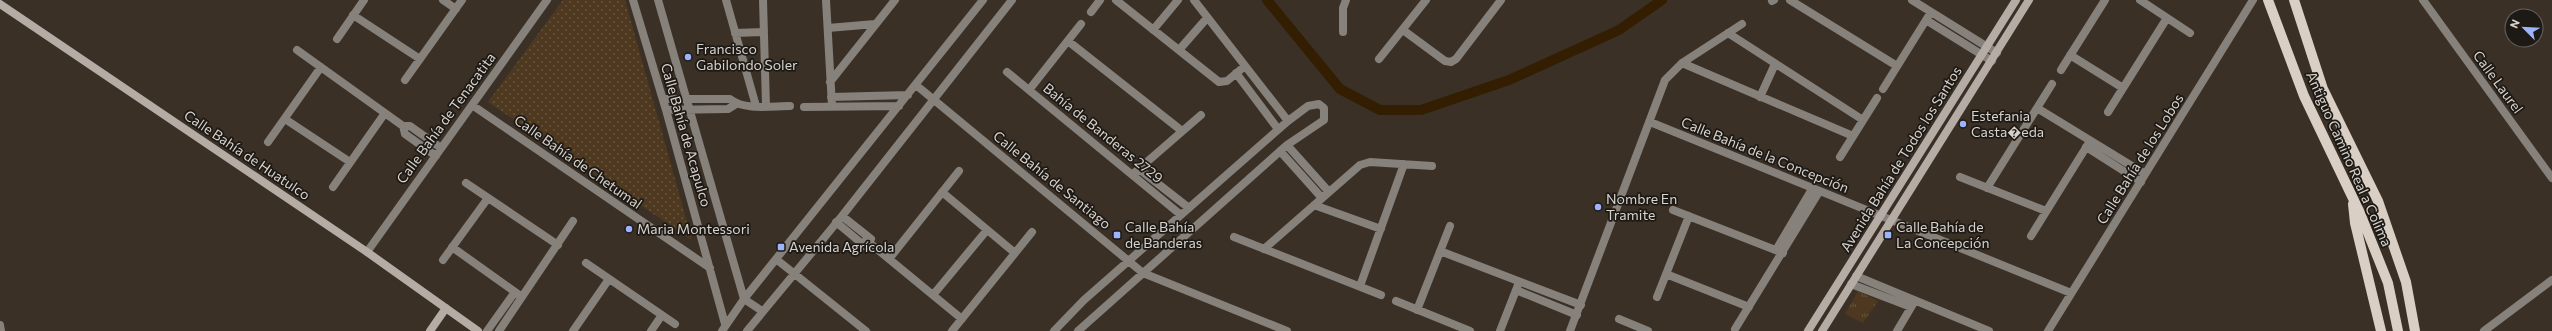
<svg xmlns="http://www.w3.org/2000/svg" width="2552" height="331" font-family="Commissioner,sans-serif">
<style>
.grass{fill:url(#grass-dots)}
.park{fill:url(#park-tufts)}
.lines{fill:none;stroke-linecap:round;stroke-linejoin:round}
.canal{stroke:#331e02;stroke-width:10}
.street{stroke:#86817b;stroke-width:8}
.secondary{stroke:#b5ada5;stroke-width:8}
.primary{stroke:#d9cfc4;stroke-width:10}
.poi-dot{fill:#9db4fd;stroke:#1d1915;stroke-width:1.5}
.labels{text-anchor:middle;stroke-width:3.5;stroke-linejoin:round;paint-order:stroke}
.poi-label{font-size:14px;fill:#d8d2cc;stroke:#1d1915;text-anchor:start}
.street-label{font-size:14px;fill:#d8d2cc;stroke:#1d1915}
</style>
<defs>
<pattern id="grass-dots" width="8" height="8" patternUnits="userSpaceOnUse"><rect width="8" height="8" fill="#4e3920"/><path d="M2 2h.1M6 6h.1" fill="none" stroke="#67553f" stroke-width="1.8" stroke-linecap="round"/></pattern>
<pattern id="park-tufts" width="24" height="20" patternUnits="userSpaceOnUse"><rect width="24" height="20" fill="#4e3920"/><path d="M3 7l-1-3M5 7V3M7 7l1-3M15 17l-1-3M17 17v-4M19 17l1-3" fill="none" stroke="#67553f"/></pattern>
</defs>
<rect width="100%" height="100%" fill="#3a3026"/>
<path class="grass" d="M563,0H625L692,240L488,102Z"/>
<path class="park" d="M1858,291L1878,301L1863,323L1845,314Z"/>
<g class="lines">
<path class="canal" d="M1267,0L1340,89L1380,110H1421L1509,80L1619,30L1662,0"/>
<path class="street" d="M443,0L456,9
M633,0L666,110L725,324
M658,0L744,299L762,311
M726,0L756,106
M763,0L766,106
M826,0L832,106
M1116,0L1219,82L1227,81L1245,66
M1194,0L1288,121
M1790,0L1897,66
M1912,0L1997,53
M2140,0L2190,33
M2423,0L2552,178
M1772,1L1774,0
M1091,12L1100,0
M353,15L420,59
M1926,20L1992,61
M828,28L875,24
M1153,30L1178,0
M1403,30L1445,61L1451,62L1456,59L1501,0
M1343,32V8L1346,0
M735,33L764,32
M1728,33L1863,120
M337,39L364,0
M1068,41L1182,131
M297,50L403,126H410L441,148
M1179,50L1207,18
M2070,55L2123,88
M1379,59L1426,0
M1682,63L1853,136
M2061,70L2105,0
M1007,72L1181,215
M1236,73L1278,129
M405,80L462,0
M830,82L895,0
M916,85L1143,273L1287,331
M1883,89L1931,12
M1029,90L1081,24
M831,97L908,95
M1760,97L1775,64
M663,99H730C745,111 772,106 790,106
M472,105L710,268
M804,107L899,106
M2037,108L2145,174
M666,110L728,109L736,104
M2108,112L2167,18
M285,119L350,162
M1650,122L2071,293
M403,126L405,134L436,156
M268,142L321,67
M1287,145L1329,192
M2086,147L2141,182
M1280,151L1322,198
M1840,157L1877,98
M1139,169L1189,208
M1133,174L1201,115
M1960,177L2046,211
M466,183L558,245
M333,187L385,113
M1987,188L2052,84
M942,192L1015,253
M1314,205L1381,229
M1673,210L1783,253
M842,216L871,239H868
M836,222L866,247V242
M2031,236L2090,141
M1234,237L1381,295
M866,240L962,319
M452,247L522,297
M1264,249L1360,165L1370,162L1432,166
M1776,250L1812,189
M1440,251L1581,305
M367,252L547,0
M776,259L866,331
M889,259L959,171
M443,260L488,198
M586,263L675,324
M1666,274L1749,307
M1856,276L1989,331
M1851,284L1911,307
M1360,286L1404,164
M1516,290L1577,315
M933,295L987,230
M1657,297L1689,216
M1396,301L1470,331
M1417,310L1450,226
M1619,319L1648,331
M0,325L1,331
M1735,329L1819,192
M487,331L515,292
M499,331L573,221
M573,331L609,279
M651,331L662,315
M722,331L744,299L983,0
M747,331L842,216L1012,0
M952,331L1032,232
M1054,331L1084,300L1288,121L1308,106L1319,104L1324,108V120L1287,145L1078,331
M1500,331L1518,285
M1570,331L1665,80L1682,63L1742,24
M1897,331L1913,304
M2048,331L2253,0
M2484,331L2552,280"/>
<path class="secondary" d="M0,4L367,252L478,331
M430,331L446,308
M1808,331L2016,0
M1822,331L2029,0"/>
<path class="primary" d="M2268,0L2304,96L2360,213L2388,283L2398,331
M2294,0L2323,89L2378,201L2406,282L2415,331
M2353,204L2355,223L2381,331"/>
</g>
<g class="poi-dot">
<circle cx="688" cy="57" r="4"/>
<circle cx="1963" cy="124" r="4"/>
<circle cx="1598" cy="207" r="4"/>
<circle cx="629" cy="229" r="4"/>
<rect x="1113" y="231" width="8" height="8" rx="2"/>
<rect x="1884" y="231" width="8" height="8" rx="2"/>
<rect x="777" y="243" width="8" height="8" rx="2"/>
</g>
<g class="labels">
<g class="poi-label">
<text x="696" y="54">Francisco<tspan x="696" dy="16">Gabilondo Soler</tspan></text>
<text x="1971" y="121">Estefania<tspan x="1971" dy="16">Casta�eda</tspan></text>
<text x="1606" y="204">Nombre En<tspan x="1606" dy="16">Tramite</tspan></text>
<text x="1125" y="232">Calle Bahía<tspan x="1125" dy="16">de Banderas</tspan></text>
<text x="1896" y="232">Calle Bahía de<tspan x="1896" dy="16">La Concepción</tspan></text>
<text x="637" y="234">Maria Montessori</text>
<text x="789" y="252">Avenida Agrícola</text>
</g>
<g class="street-label">
<text transform="translate(2498 82) rotate(54)" y="5">Calle Laurel</text>
<text transform="translate(446 118) rotate(-54)" y="5">Calle Bahía de Tenacatita</text>
<text transform="translate(1103 133) rotate(39)" y="5">Bahía de Banderas 2729</text>
<text transform="translate(686 135) rotate(74)" y="5">Calle Bahía de Acapulco</text>
<text transform="translate(247 155) rotate(34)" y="5">Calle Bahía de Huatulco</text>
<text transform="translate(1765 155) rotate(22)" y="5">Calle Bahía de la Concepción</text>
<text transform="translate(1901 159) rotate(-58)" y="5">Avenida Bahía de Todos los Santos</text>
<text transform="translate(2140 159) rotate(-58)" y="5">Calle Bahía de los Lobos</text>
<text transform="translate(2349 159) rotate(66)" y="5">Antiguo Camino Real a Colima</text>
<text transform="translate(578 162) rotate(35)" y="5">Calle Bahía de Chetumal</text>
<text transform="translate(1052 180) rotate(39)" y="5">Calle Bahía de Santiago</text>
</g>
</g>
<g transform="translate(2524 28) rotate(294)"><circle r="19" fill="#1d1915" stroke="#68635e"/>
<path d="M0-3L7 15L0 10L-7 15Z" fill="#9db4fd"/>
<text y="-6" font-size="11" font-weight="bold" text-anchor="middle" fill="#d8d2cc">N</text>
</g>
</svg>
